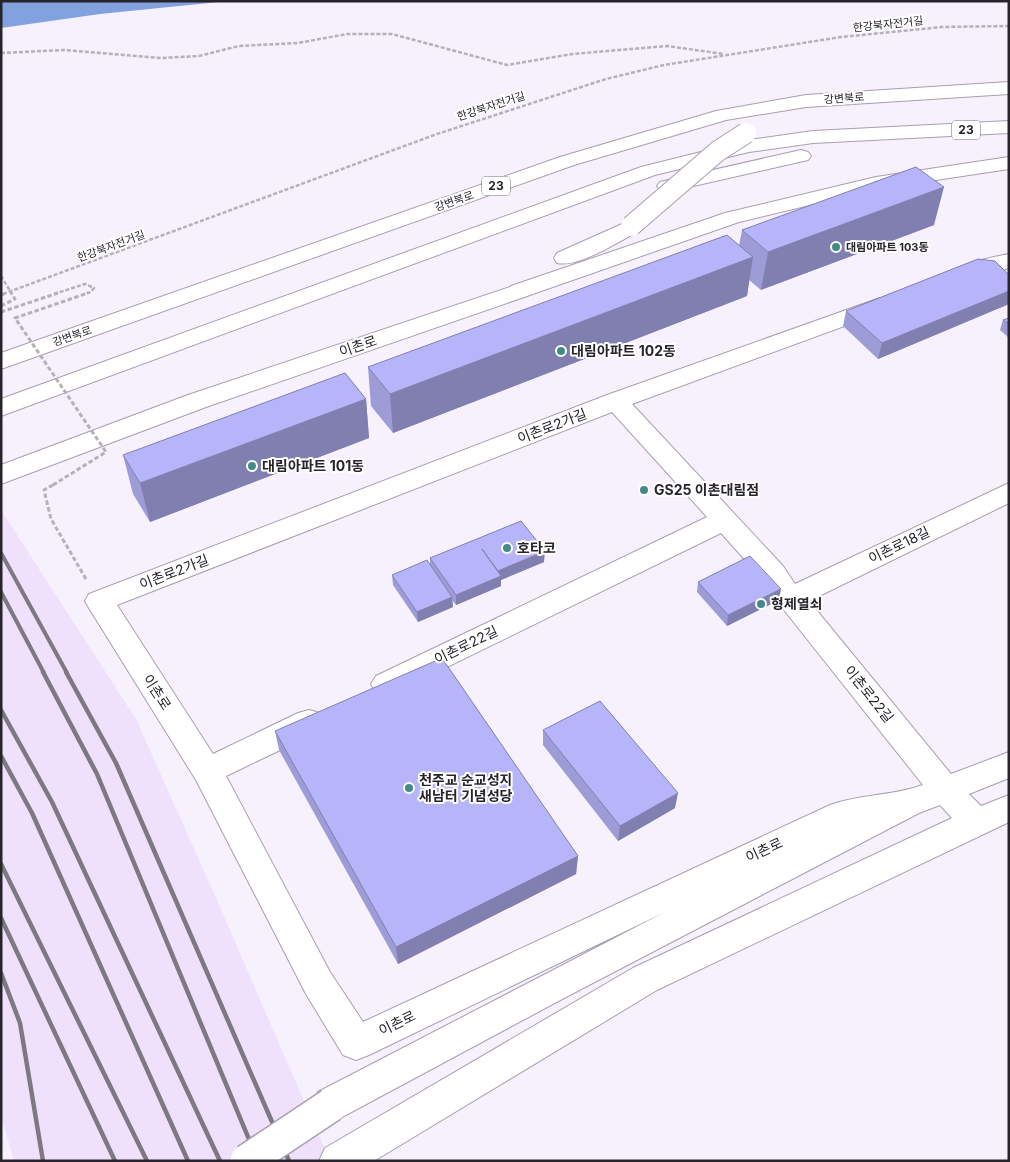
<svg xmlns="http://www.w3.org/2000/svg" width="1010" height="1162" font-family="Inter,'Noto Sans KR',sans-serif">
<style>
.built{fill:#efe1fc}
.water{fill:#81a1df}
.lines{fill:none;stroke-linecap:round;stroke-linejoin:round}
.minor-casing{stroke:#a89eb1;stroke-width:2}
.major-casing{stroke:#a89eb1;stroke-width:2}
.highway-casing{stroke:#a89eb1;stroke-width:2}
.path-far1{stroke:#b5b0ba;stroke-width:2.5;stroke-dasharray:4 2;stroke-linecap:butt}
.path{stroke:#b5b0ba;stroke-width:3;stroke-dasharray:4.5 2.5;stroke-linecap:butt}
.minor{fill:#fff;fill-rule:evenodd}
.major{fill:#fff;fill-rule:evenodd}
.highway{fill:#fff;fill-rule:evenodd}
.rail-far1{stroke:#7d7881;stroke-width:4}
.rail{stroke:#7d7881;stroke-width:4.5}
.minor-bridge-casing{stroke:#a89eb1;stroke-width:36;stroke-linecap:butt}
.highway-bridge-casing{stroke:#a89eb1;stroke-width:22;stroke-linecap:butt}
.path-bridge-far1{stroke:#b5b0ba;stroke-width:2.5;stroke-dasharray:4 2;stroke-linecap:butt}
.path-bridge{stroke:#b5b0ba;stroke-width:3;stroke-dasharray:4.5 2.5;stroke-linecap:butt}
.minor-bridge{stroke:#fff;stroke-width:33}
.highway-bridge{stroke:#fff;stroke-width:20}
.wall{fill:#9d9cd7}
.shaded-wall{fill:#807faf}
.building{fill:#b7b5fa;stroke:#807faf}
.poi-dot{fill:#428a89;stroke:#fff;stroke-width:2}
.labels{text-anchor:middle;stroke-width:4;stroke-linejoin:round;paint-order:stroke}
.far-street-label{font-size:11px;fill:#28242c;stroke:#fff}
.far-poi-label{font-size:11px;font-weight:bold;fill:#28242c;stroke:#fff;text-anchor:start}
.shield{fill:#fff;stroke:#68666b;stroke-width:1}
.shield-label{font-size:12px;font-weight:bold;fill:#28242c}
.street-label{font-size:14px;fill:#28242c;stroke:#fff}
.poi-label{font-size:14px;font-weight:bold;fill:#28242c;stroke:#fff;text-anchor:start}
</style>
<rect width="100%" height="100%" fill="#f7f1fd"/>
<path class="built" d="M1,510L136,719L216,898L330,1161H14L1,1116Z"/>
<path class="water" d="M1,1H229L100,14L1,28Z"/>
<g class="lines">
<g class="minor-casing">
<path id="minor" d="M1009,254V268L963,282L955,280L952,275C960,263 994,257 1009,254Z
M880,298L888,300L891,305L888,310L632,404L783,566L795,584L1009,483V503L809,601L951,774L1009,752V778L969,794L981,806L1009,795V822L657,990L374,1161H319L325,1148L633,968L952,818L940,805L919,813L566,997L331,1123L318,1118L313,1105L318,1092L665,912L369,1055L356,1060L343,1055L306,994L196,780L89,608L85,601L89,594L607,395ZM612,412L707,517L376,676L371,684L376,692L386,696L396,692L721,533L763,580L780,605L923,785C893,796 860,794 830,805L363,1022L330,972L226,776L320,731L324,722L320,713L309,710L298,713L213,754L117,605Z"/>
</g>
<g class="major-casing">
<path id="major" d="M519,284L527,286L530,291L527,296L206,407L1,484V465L188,395Z"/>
</g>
<g class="highway-casing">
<path id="highway" d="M1009,82V94L806,107L726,120L574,165L1,369V353L560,157L716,111L806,95Z
M1009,121V133L813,143L749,152L655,175L1,416V399L641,167L749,140L813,131Z
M801,150L808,152L811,156L808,160L667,192L660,190L657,186L660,182Z
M1009,157V169L876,189L739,222L527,296L519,298L511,296L508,291L511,286L725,213L876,177Z
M631,220L639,221L642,226L639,231C619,241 579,268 557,263L554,258L557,253Z"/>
</g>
<path class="path-far1" d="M1,53L64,50L161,58L199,56L239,46L298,43L347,34H392L507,65L572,54L667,46L724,54
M1,276L12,294
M3,294L437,134L606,79L664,65L841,37L942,27L1009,26"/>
<path class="path" d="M1,295L6,293
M1,306L15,299L11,293
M53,485L44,490L51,519L86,579"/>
<use href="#minor" class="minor"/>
<use href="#major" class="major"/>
<use href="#highway" class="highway"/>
<path class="rail-far1" d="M1,553L67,673
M1,592L44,673"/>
<path class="rail" d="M43,672L97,774L258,1161
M66,672L116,763L289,1161
M1,710L52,802L220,1161
M1,756L32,813L188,1161
M1,864L147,1161
M1,918L115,1161
M1,973L20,1023L43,1161"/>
<g class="minor-bridge-casing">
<path id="minor-bridge" d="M247,1161L331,1105"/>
</g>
<g class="highway-bridge-casing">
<path id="highway-bridge" d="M631,226L718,151L746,133"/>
</g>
<path class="path-bridge-far1" d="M54,294L85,284L94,288L91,292L84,294"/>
<path class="path-bridge" d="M1,312L58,293
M53,485L106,452L15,318L88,293"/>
<use href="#minor-bridge" class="minor-bridge"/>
<use href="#highway-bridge" class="highway-bridge"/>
</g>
<path class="wall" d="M934,225L761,290L749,280L747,296L393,433L371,406L368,367L739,246L742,230Z
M1009,275V304L878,359L843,326L846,311Z
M1009,318V338L1000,330L1003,320Z
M366,399L369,438L150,522L133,494L123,455Z
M430,558L544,562L501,580V586L456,605L452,600L453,607L418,622L393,585L392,575L430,565Z
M698,582L779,600L727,626L697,592Z
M543,730L675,808L618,841L543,745Z
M275,731L578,856L576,874L398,964L279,750Z"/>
<path class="shaded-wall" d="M944,187L934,225L761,290L768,252Z
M753,257L747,296L393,433L390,394Z
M1009,291V304L878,359L882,343Z
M366,399L369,438L150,522L140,483Z
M545,551L544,562L501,580V586L456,605V595L498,577V571Z
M781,589L779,600L727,626L728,615Z
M452,597L453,607L418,622L417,612Z
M678,793L675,808L618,841L620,826Z
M578,856L576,874L398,964L396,947Z"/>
<path class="building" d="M916,167L944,187L768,252L742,230Z
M727,235L753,257L390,394L368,367Z
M978,259L995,261L1009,275V291L882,343L846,311Z
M1009,318V324L1003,320Z
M345,373L366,399L140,483L123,455Z
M521,521L545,551L498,571L482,549L501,576L456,595L430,558Z
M750,556L781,589L728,615L698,582Z
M427,560L452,597L417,612L392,575Z
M442,658L578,856L396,947L275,731Z
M600,701L678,793L620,826L543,730Z"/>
<g class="poi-dot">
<circle cx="836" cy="247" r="5"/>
<circle cx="561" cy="351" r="5"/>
<circle cx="252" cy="466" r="5"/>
<circle cx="644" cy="490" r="5"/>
<circle cx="507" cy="548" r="5"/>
<circle cx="761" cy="604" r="5"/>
<circle cx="409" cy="788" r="5"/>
</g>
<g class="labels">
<g class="far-street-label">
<text transform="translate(888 24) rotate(-6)" y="4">한강북자전거길</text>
<text transform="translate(844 98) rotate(-4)" y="4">강변북로</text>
<text transform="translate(491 106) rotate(-18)" y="4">한강북자전거길</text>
<text transform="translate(454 201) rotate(-19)" y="4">강변북로</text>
<text transform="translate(111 246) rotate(-20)" y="4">한강북자전거길</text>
<text transform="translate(72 336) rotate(-19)" y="4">강변북로</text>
</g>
<g class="far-poi-label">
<text x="846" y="251">대림아파트 103동</text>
</g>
<g class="shield">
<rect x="952" y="120.5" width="28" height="19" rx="4"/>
<rect x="482" y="176.5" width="28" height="19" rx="4"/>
</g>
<g class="shield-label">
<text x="966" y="134">23</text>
<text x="496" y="190">23</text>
</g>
<g class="street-label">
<text transform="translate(358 346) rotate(-19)" y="5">이촌로</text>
<text transform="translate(552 426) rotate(-21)" y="5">이촌로2가길</text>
<text transform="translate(899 545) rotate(-26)" y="5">이촌로18길</text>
<text transform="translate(174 572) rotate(-21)" y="5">이촌로2가길</text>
<text transform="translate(466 645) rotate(-26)" y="5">이촌로22길</text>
<text transform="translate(157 692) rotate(57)" y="5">이촌로</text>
<text transform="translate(869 694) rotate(51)" y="5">이촌로22길</text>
<text transform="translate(764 850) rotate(-25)" y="5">이촌로</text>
<text transform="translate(397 1023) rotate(-26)" y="5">이촌로</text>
</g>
<g class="poi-label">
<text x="571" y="356">대림아파트 102동</text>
<text x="262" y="471">대림아파트 101동</text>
<text x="654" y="495">GS25 이촌대림점</text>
<text x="517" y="553">호타코</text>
<text x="771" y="609">형제열쇠</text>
<text x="419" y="785">천주교 순교성지<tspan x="419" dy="16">새남터 기념성당</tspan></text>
</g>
</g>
<rect width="1010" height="1162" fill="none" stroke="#28242c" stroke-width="5"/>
</svg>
